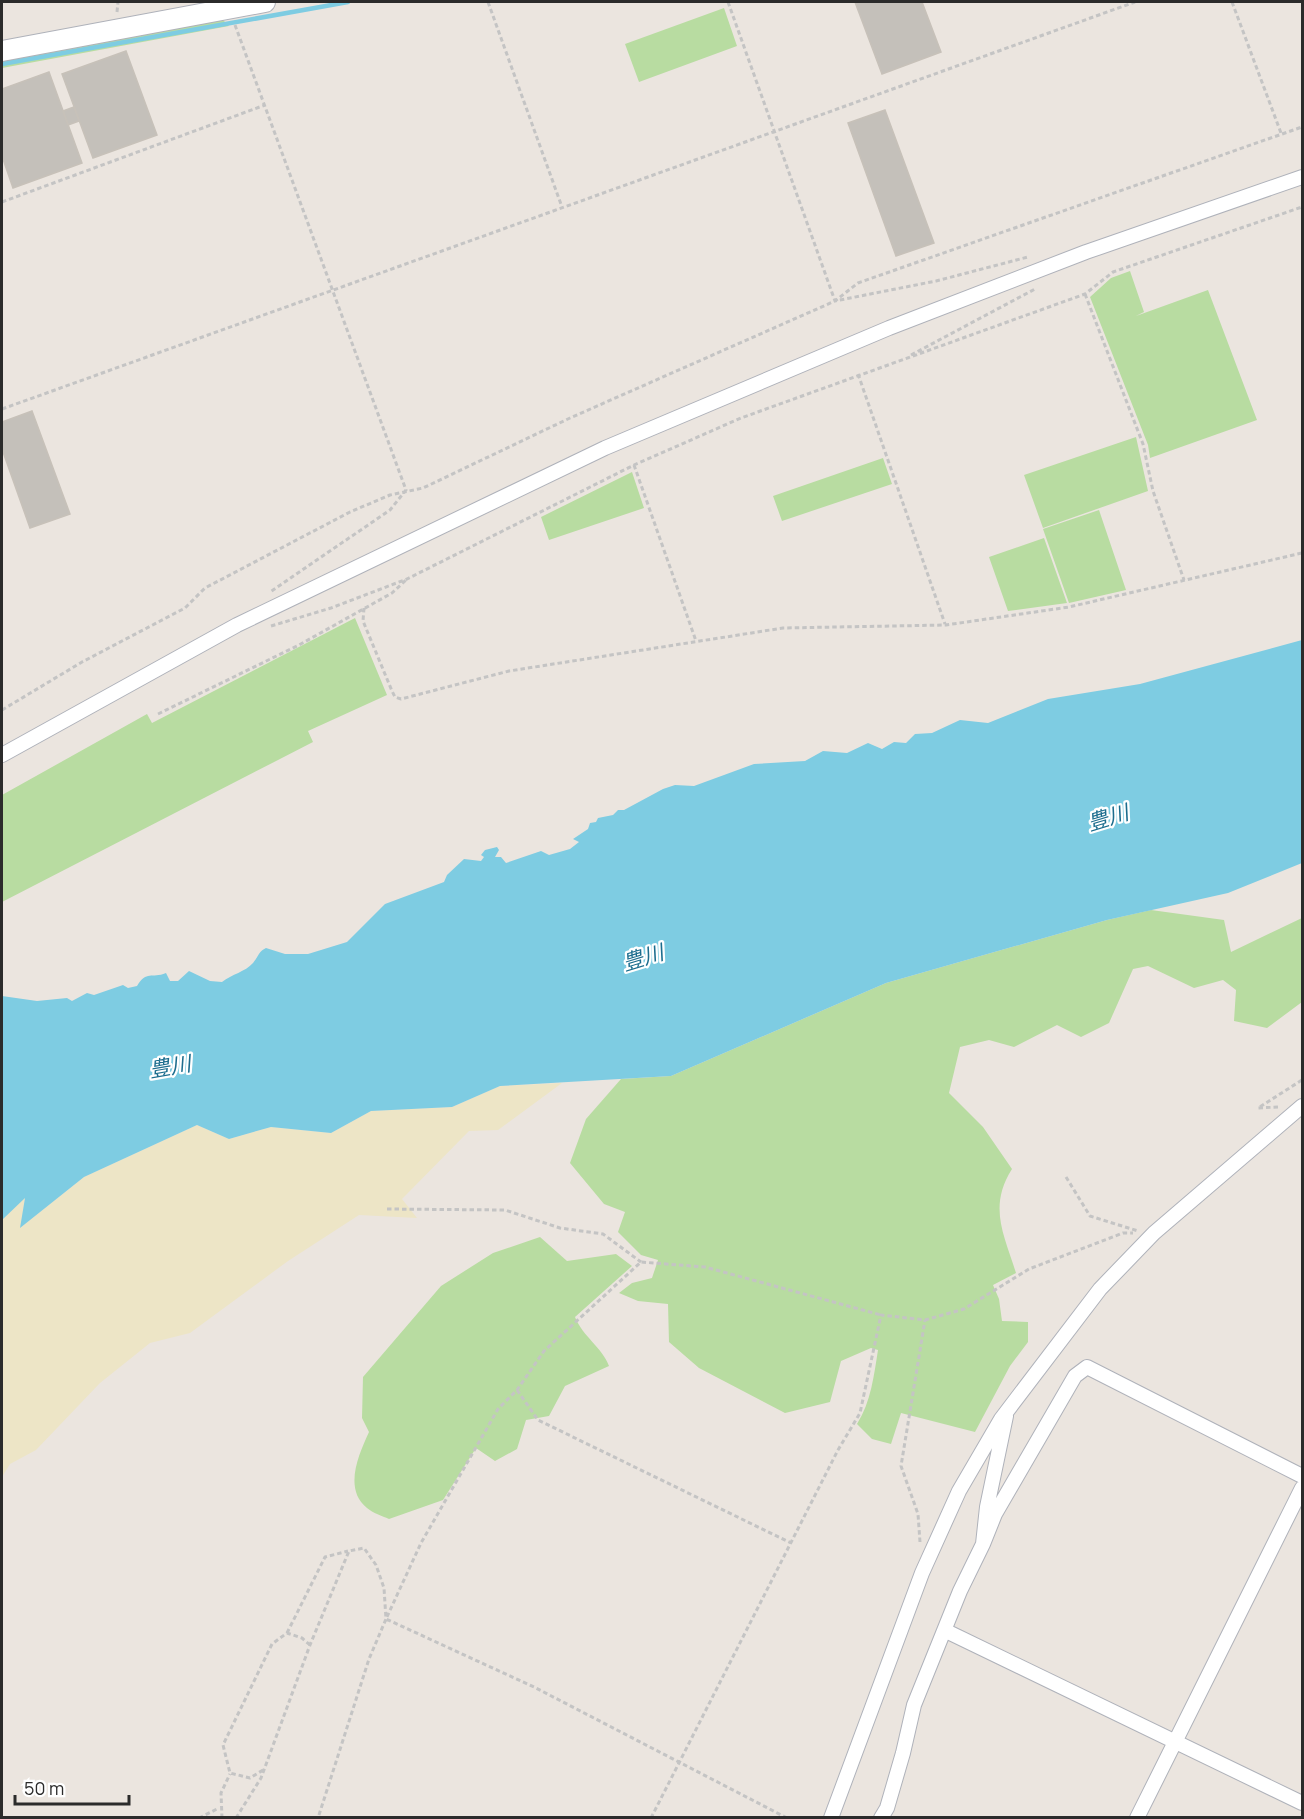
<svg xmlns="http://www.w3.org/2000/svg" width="1304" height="1819" font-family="Manrope,'Noto Sans JP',sans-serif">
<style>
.green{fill:#b8dca1}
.sand{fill:#ede5c6}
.water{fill:#7ecce2}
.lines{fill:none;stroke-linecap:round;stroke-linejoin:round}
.stream{stroke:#7ecce2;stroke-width:4.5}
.building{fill:#c4c0ba;stroke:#c7c1b9;stroke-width:1.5}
.minor-casing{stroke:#afb2ba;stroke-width:16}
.secondary-casing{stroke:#afb2ba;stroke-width:22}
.path{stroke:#c4c4c4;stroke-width:3;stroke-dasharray:4.5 3;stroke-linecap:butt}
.minor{stroke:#fff;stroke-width:14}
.secondary{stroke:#fff;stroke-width:20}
.labels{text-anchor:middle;stroke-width:4.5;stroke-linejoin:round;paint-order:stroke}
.water-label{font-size:21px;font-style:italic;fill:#1c6d8e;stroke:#fff}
</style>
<rect width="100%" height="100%" fill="#ebe5df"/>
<path class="green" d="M724,8L737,46L639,82L625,44Z
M221,18L229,26L2,68V59Z
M1130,271L1144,312L1136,316L1208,290L1257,420L1150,458L1148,445L1090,297L1111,278Z
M1136,437L1148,491L1043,528L1024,475Z
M883,458L892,484L782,521L773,496Z
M632,472L644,508L549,540L541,517Z
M1099,510L1126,590L1069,603L1043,529Z
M1044,538L1067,603L1008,611L989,557Z
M355,618L387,695L308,731L313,742L2,902V795L147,714L152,723Z
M1151,910L1224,920L1231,952L1302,918V1002L1267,1028L1234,1021L1236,990L1223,980L1194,988L1148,966L1133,969L1109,1023L1081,1037L1057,1025L1014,1047L989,1040L960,1047L949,1093L983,1127L1012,1169C988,1207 1004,1234 1016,1273L993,1285L999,1299L1002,1321L1028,1322V1342L1010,1366L975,1432L901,1413L891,1444L872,1439L857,1424C871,1402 874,1375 878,1350L871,1348L841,1361L830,1402L785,1413L699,1368L669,1342L668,1304L638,1301L619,1293L632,1283L652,1278L658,1260L641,1255L618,1232L625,1212L604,1204L570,1163L586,1119L621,1079L671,1076L886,983L1107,920Z
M540,1237L567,1261L616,1254L632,1266L575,1317C583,1337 602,1347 609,1366L565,1386L549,1416L526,1420L517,1449L495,1461L476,1448L443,1500L389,1519C382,1516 373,1513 367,1508C343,1489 359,1454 369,1432L362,1418L363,1377L441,1286L493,1253Z"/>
<path class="sand" d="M562,1083L498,1130L469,1131L402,1199L417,1218L359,1215L288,1261L190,1333L150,1343L100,1383L36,1450L10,1464L2,1477V1220L25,1197L21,1227L84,1177L197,1125L229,1139L271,1127L331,1133L371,1111L452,1107L500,1086Z"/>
<path class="water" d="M1302,640V863L1228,893L1107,920L886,983L671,1076L500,1086L452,1107L371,1111L331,1133L271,1127L229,1139L197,1125L84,1177L20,1228L25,1198L2,1220V996L37,1001L67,998L72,1001L87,993L94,995L123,985L128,988L137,986C147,970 151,979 166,973L170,981H178L189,971L210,981L222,982C232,974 245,972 253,963C258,957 259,951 266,948L285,954H308L347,942L385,904L444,882L447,875L464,859L481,861L484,857L481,855L485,850L497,847L499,850L495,857H501L506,863L541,851L549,855L570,849L579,842L573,839L588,829L590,823L596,822L598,818L613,815L618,810H624L663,789L675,785L694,786L754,764L805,761L823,751L847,753L868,743L882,749L894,742L906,743L915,734L932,733L960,720L988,723L1048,699L1140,684Z"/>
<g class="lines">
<path class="stream" d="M2,64L348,2"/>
</g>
<path class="building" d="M855,2H922L941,52L882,74Z
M126,51L157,135L93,158L62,74Z
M49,72L82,163L13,188L2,156V89Z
M74,107L79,121L68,125L63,111Z
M885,110L934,243L896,256L848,123Z
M32,411L70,514L30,528L2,449V422Z"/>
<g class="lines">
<g class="minor-casing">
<path id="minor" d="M2,755L237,625L605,448L889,328L1086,252L1302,177
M983,1544L995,1514L1075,1376L1087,1367L1302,1476
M946,1631L1302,1803
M831,1818L922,1573L959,1491L1001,1419L1100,1289L1154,1233L1302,1106
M881,1818L887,1808L903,1753L914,1705L960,1591L983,1544L987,1507L1006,1416
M1137,1818L1302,1488"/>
</g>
<g class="secondary-casing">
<path id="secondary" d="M2,51L265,2"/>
</g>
<path class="path" d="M488,2L562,207
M728,2L835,301L936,281L1028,257
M1232,2L1281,133
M117,12L118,2
M235,25L406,490L390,510L270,592
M2,202L265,105
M1085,294L1143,444L1153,491L1184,580
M911,355L1035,289
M858,374L945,624
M2,409L1135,2
M634,465L696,641
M364,608L363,621L392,691L395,697L401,699L509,671L783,628L946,625L1069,607L1302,553
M271,626L331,608L407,579L634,465L741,418L1085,294L1113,272L1302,207
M2,710L82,662L185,608L205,588L350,512L390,495L423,488L570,418L835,301L858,283L1302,127
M158,714L299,645L392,593L406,580
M1278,1107L1258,1108L1302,1080
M1066,1177L1090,1216L1138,1231
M387,1209L505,1210L560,1228L603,1234L641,1262
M517,1390L538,1420L791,1543
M920,1542L918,1514L901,1466L925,1320
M287,1633L325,1557L348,1551
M263,1770L250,1778L230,1773L223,1745L272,1644L287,1633L302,1638L310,1645
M199,1818L219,1808
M222,1818L221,1793L230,1774
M236,1818L261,1778L310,1645L349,1551L364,1548L376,1565L384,1588L386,1619L369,1659L318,1818
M651,1818L838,1450L860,1413L881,1315L925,1320L964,1309L1029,1269L1123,1233H1133
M787,1818L534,1687L386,1619L421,1543L498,1409L517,1390L544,1351L641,1262L705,1267L881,1315"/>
<use href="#minor" class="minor"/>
<use href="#secondary" class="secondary"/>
</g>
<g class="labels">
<g class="water-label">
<text transform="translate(1108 818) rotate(-17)" y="7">豊川</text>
<text transform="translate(643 958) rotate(-17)" y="7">豊川</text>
<text transform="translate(170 1067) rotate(-10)" y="7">豊川</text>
</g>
</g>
<rect width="1304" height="1819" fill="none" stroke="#2b2b2b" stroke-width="6"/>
<path d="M15 1795v9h114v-9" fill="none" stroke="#2b2b2b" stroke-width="3"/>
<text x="24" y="1795" font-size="18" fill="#2b2b2b" stroke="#ffffff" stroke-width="4.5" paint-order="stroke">50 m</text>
</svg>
